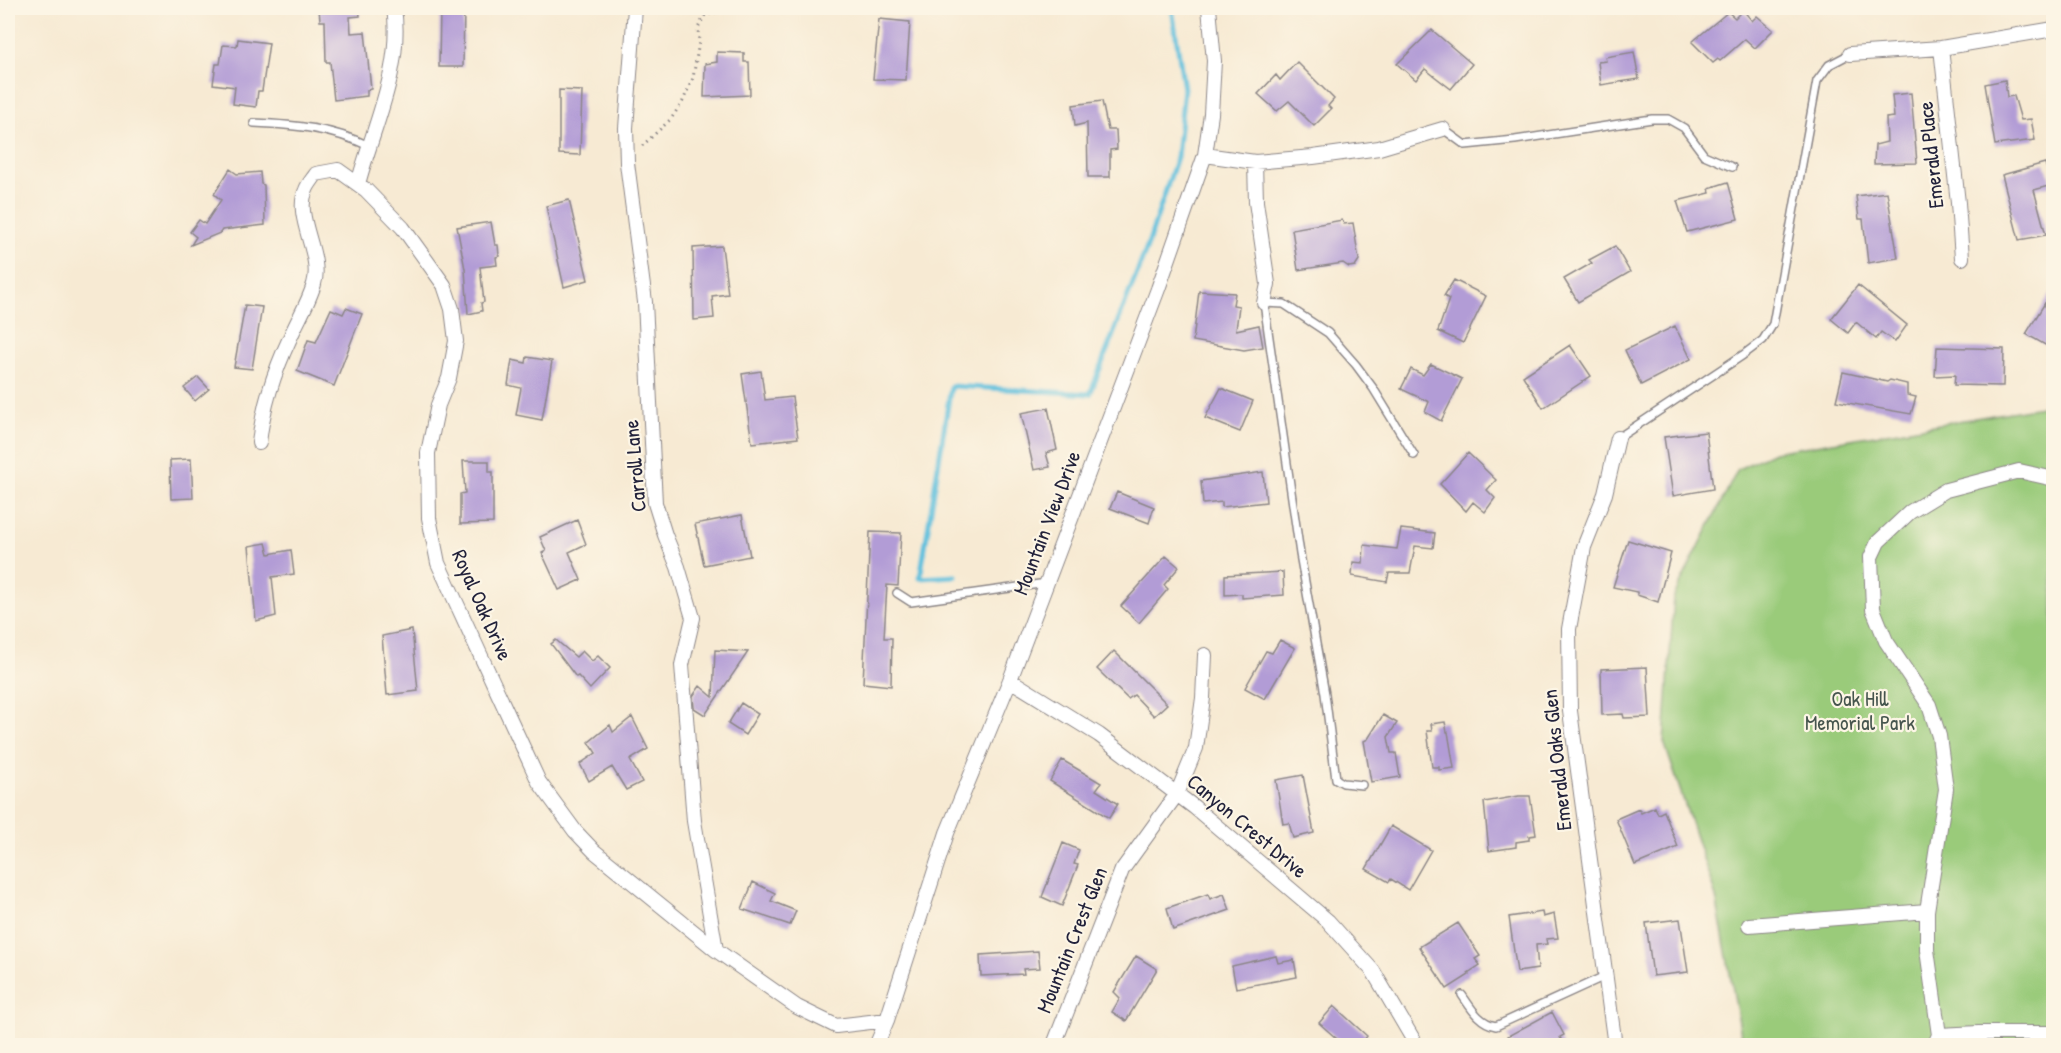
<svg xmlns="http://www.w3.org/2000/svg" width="2061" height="1053" font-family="'Patrick Hand',sans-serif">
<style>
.green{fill:#9acb7a;stroke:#5e765a;stroke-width:1.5}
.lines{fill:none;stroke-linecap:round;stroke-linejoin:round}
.stream{stroke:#5ec0dd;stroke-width:5}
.building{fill:#b29cd6}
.lane-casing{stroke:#8c8687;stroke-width:10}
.street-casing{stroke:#8c8687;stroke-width:16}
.path{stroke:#8c8687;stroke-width:3;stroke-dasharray:1.5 4.5;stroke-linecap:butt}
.lane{stroke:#fff;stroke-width:7}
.street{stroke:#fff;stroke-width:14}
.labels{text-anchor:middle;stroke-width:4.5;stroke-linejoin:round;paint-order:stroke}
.street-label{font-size:21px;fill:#22223b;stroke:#fcf5e5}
.park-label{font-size:21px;fill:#46554e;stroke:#fcf5e5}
</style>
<rect width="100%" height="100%" fill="#fcf5e5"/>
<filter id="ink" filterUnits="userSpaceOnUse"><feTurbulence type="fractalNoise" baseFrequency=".0167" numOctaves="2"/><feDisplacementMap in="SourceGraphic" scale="12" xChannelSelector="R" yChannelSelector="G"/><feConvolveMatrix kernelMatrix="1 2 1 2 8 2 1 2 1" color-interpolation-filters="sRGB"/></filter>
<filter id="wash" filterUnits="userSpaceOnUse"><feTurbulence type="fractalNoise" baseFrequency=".008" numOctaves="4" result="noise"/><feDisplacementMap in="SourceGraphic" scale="24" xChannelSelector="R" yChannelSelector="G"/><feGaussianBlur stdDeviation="1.35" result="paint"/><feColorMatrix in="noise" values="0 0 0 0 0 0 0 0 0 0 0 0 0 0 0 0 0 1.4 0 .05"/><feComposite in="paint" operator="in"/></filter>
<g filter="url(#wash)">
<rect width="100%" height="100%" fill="#f7ead3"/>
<path class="green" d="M2053,405V1045H1743L1716,897L1664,742L1674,596L1738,469L1774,452Z"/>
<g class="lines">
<path class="stream" d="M956,576L920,578L951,386L1090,394L1147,247L1177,157L1184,89L1172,8"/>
</g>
<g id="blocks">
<path class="building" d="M319,8H359L360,16L350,17L351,33L365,32L371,89L367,90V96L334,100L330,62H326L325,21H320Z
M440,8H464L463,67H439Z
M1743,10L1752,21L1757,16L1773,30L1755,48L1745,39L1720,61L1718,59L1713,63L1692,42L1728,12L1735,18Z
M879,19L910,22L906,80L873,79Z
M1432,30L1472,64L1451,89L1425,69L1416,80L1397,64Z
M238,39L269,43L262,91H258L256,107L233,104L235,87L213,84L216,64H220L223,45L237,46Z
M717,52L744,53V62H749L750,95L704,97L705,64L717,62Z
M1634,52L1639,79L1601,85L1598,62L1606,61L1605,57Z
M1297,62L1334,99L1328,106L1331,109L1314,126L1289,101L1277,111L1258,94L1276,75L1280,80Z
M2005,80L2007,97L2014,96L2021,120L2031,119L2035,140L1995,145L1985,84Z
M559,90L582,91L580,155L559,154Z
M1911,93L1917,163L1874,164L1875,145L1887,142L1886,118L1894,117L1892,95Z
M1102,101L1108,130H1116L1117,149L1110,150V177H1088L1087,123L1075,126L1073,105Z
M2045,163L2052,185L2034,190L2046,235L2019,240L2002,175Z
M230,169L237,174L260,172L261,184L264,185L265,225L222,230L220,233L191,245L196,237L190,232L199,220L205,224L221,200L214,194Z
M1728,182L1738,219L1687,232L1677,201L1710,193L1709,188Z
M1887,192L1898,258L1868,263L1863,219H1859L1856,196Z
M569,200L588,280L564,287L546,206Z
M1342,220L1344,224L1353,223L1359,260L1355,266L1349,267L1343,263L1298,270L1292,229Z
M491,222L495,245H498L499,256L496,257L497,265L480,267L484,302L481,303L482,311L468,314L465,269L457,227Z
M722,246L728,294L712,296L714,318L694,320L693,248Z
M1615,246L1630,272L1578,302L1564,279L1592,263L1589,260Z
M1454,280L1486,296L1463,343L1438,331L1449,299L1444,296Z
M1858,285L1907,325L1895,342L1881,332L1876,339L1856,322L1848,333L1831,319Z
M2054,288V350L2026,334Z
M1199,291L1235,293L1233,305L1239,306L1236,330L1259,325L1263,347L1244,350L1193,341Z
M245,305L262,307L252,369L234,367Z
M346,308L362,314L334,386L297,371L308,340L316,342L331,309L343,314Z
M1675,326L1691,359L1641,385L1625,350Z
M1570,345L1591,376L1543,408L1523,376Z
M1937,347L2004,349L2003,386L1954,385L1955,375L1935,376Z
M527,357L552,361L542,420L516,415L521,388L508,385L512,360L526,363Z
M1431,364L1462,379L1441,421L1425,412L1429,402L1401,389L1411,369L1423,375Z
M761,371L765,400L792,397L798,438L752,443L742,374Z
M1843,372L1887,382L1890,380L1907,384V395L1916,397L1911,414L1836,401Z
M198,377L209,389L195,401L184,388Z
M1221,388L1253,401L1240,432L1205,418Z
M1048,408L1057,450L1046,453L1050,467L1034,470L1021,413Z
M1706,432L1713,489L1673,496L1664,437Z
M1468,453L1496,480L1487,490L1495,498L1485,512L1473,502L1466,511L1440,484Z
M191,459L193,498L171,499L170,460Z
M463,461H489V472H493V523L460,524V494L465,493Z
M1263,472L1266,502L1222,507V502L1203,504L1201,481Z
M1117,492L1154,507L1149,523L1110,508Z
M742,515L750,556L704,565L695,524Z
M577,520L586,544L569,552L581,580L559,590L542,553L546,551L540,537Z
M1401,529L1435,533L1433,548L1415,546L1410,573H1389L1387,582L1352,576L1353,562L1363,563L1364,545L1397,549Z
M870,532L901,533L898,586L887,585L886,602L884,638H892L891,686L863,683Z
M1628,540L1671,553L1658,602L1637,595V592L1613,587Z
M266,543L269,554L291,550L294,574L272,577L276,616L256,621L249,546Z
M1166,556L1179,567L1164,585L1168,589L1139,623L1121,606Z
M1283,572L1284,595L1242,598V594L1225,595V575Z
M412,630L418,691L387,695L382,636Z
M556,640L576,657L582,651L592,661L598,656L610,668L590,689L578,676L576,677L551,644Z
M1280,640L1295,648L1265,699L1245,688L1266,651L1272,653Z
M715,650L748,652L705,715L694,708L693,696L700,686L713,697Z
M1114,651L1167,704L1154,716L1134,695L1128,699L1097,669Z
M1647,667L1650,717L1624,718L1623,714L1602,715L1601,669Z
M741,703L758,714L745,735L728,724Z
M1383,715L1397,723L1388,737L1391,753H1396L1400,777L1371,782L1364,741L1368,739Z
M632,717L648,749L630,760L642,782L626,790L612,767L589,781L580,764L596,753L589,742L610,725L613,732Z
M1445,722L1447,732H1448L1454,768L1439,770V767H1432L1427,731H1432L1431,724Z
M1062,760L1101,783L1096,790L1118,804L1109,818L1050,781Z
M1303,775L1314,833L1293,838L1289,823L1283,824L1276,780Z
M1519,796H1530L1536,835L1529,836V840L1516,842V847L1489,851L1484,802Z
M1655,807L1658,814L1664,811L1678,847L1635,865L1616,819L1639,809L1641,813Z
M1391,826L1431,850L1408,890L1391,879L1389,882L1366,869Z
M1063,843L1079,850L1074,864L1078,865L1062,906L1042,897Z
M753,882L775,893L771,901L796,911L790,925L742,909Z
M1208,894L1210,899L1224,894L1230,910L1173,930L1167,908Z
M1542,912L1543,917L1554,914L1558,938L1546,939L1547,944L1536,945L1538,969L1517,972L1509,917Z
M1680,919L1688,972L1653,976L1646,923Z
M1458,923L1480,956L1475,959L1480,965L1468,973L1469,975L1447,989L1419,947Z
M1038,951L1040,968L1023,969L1024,974L981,976L980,955Z
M1136,956L1157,969L1126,1021L1112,1012L1120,998L1114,992Z
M1276,956L1278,963L1294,960L1297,977L1236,988L1232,966Z
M1334,1006L1367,1036L1360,1046H1345L1319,1023Z
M1552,1012L1564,1035L1560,1037L1564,1046H1513L1508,1036Z"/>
</g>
</g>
<g filter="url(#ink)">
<use href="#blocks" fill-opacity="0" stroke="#8c8687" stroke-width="1.5"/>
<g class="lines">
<g class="lane-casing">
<path id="lane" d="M254,123C296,125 331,128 369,146
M1443,129L1465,145L1515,140L1652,119H1668L1684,128L1704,155L1732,167
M1618,438L1743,355L1763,340L1773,324L1817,81L1829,65L1850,54
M897,593L911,602L1047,583
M1362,785L1343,783L1336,779L1325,694L1300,554L1264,303L1284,304L1328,333L1356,365L1373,388L1414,455
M1462,995C1471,1008 1479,1023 1496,1026L1605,976"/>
</g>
<g class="street-casing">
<path id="street" d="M635,8L626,128L627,163L645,302L655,503L665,535L678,567L693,618L682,665L694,821L716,950
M1941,48L1958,203L1962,258
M1850,54L1941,48L2054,29
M1205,155L1255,162L1313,157L1379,148L1443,129
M1255,162L1256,202L1268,284L1264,303
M358,184C373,127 403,68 394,8
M259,443C263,406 274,372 290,338C297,321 309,302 314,284C323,255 293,216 306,190C308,184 313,179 316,174L338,170L366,190L403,228L444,285L452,309L456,341L449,378L438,405L428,453L429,518L438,563L539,782L575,831L594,851L716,950L797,1007L836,1026L887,1020
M1010,680L1099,735L1194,807L1328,921L1373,971L1417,1046
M1749,925L1927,911
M1939,1035L1979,1033H2050L2054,1037
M876,1046L887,1020L947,833L1010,680L1158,289L1205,155L1211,114L1214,61L1209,8
M1055,1046V1042L1122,870L1177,794L1196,748L1203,698L1205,655
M1615,1046L1570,711L1569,629L1584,547L1605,494L1618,438
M1934,1046L1939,1035L1927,950V911L1946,789L1939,736L1929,705L1886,641L1873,609L1871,557L1878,542L1910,512L1946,490L2019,471L2054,479"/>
</g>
<path class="path" d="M642,146L671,119L683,101L693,78L699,42L698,28L705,15L724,11L794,8"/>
<use href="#lane" class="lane"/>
<use href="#street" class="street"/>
</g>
</g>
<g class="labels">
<g class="street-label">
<text transform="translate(1931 155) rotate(-96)" y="7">Emerald Place</text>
<text transform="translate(635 466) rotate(-95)" y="7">Carroll Lane</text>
<text transform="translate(1047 523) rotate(-69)" y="7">Mountain View Drive</text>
<text transform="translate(482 605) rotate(66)" y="7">Royal Oak Drive</text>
<text transform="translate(1557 760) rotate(-96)" y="7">Emerald Oaks Glen</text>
<text transform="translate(1247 826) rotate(40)" y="7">Canyon Crest Drive</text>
<text transform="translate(1072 940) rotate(-68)" y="7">Mountain Crest Glen</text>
</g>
<g class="park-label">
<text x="1860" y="706">Oak Hill<tspan x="1860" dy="24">Memorial Park</tspan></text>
</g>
</g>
<rect width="2061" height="1053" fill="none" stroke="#fcf5e5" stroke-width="30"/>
</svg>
